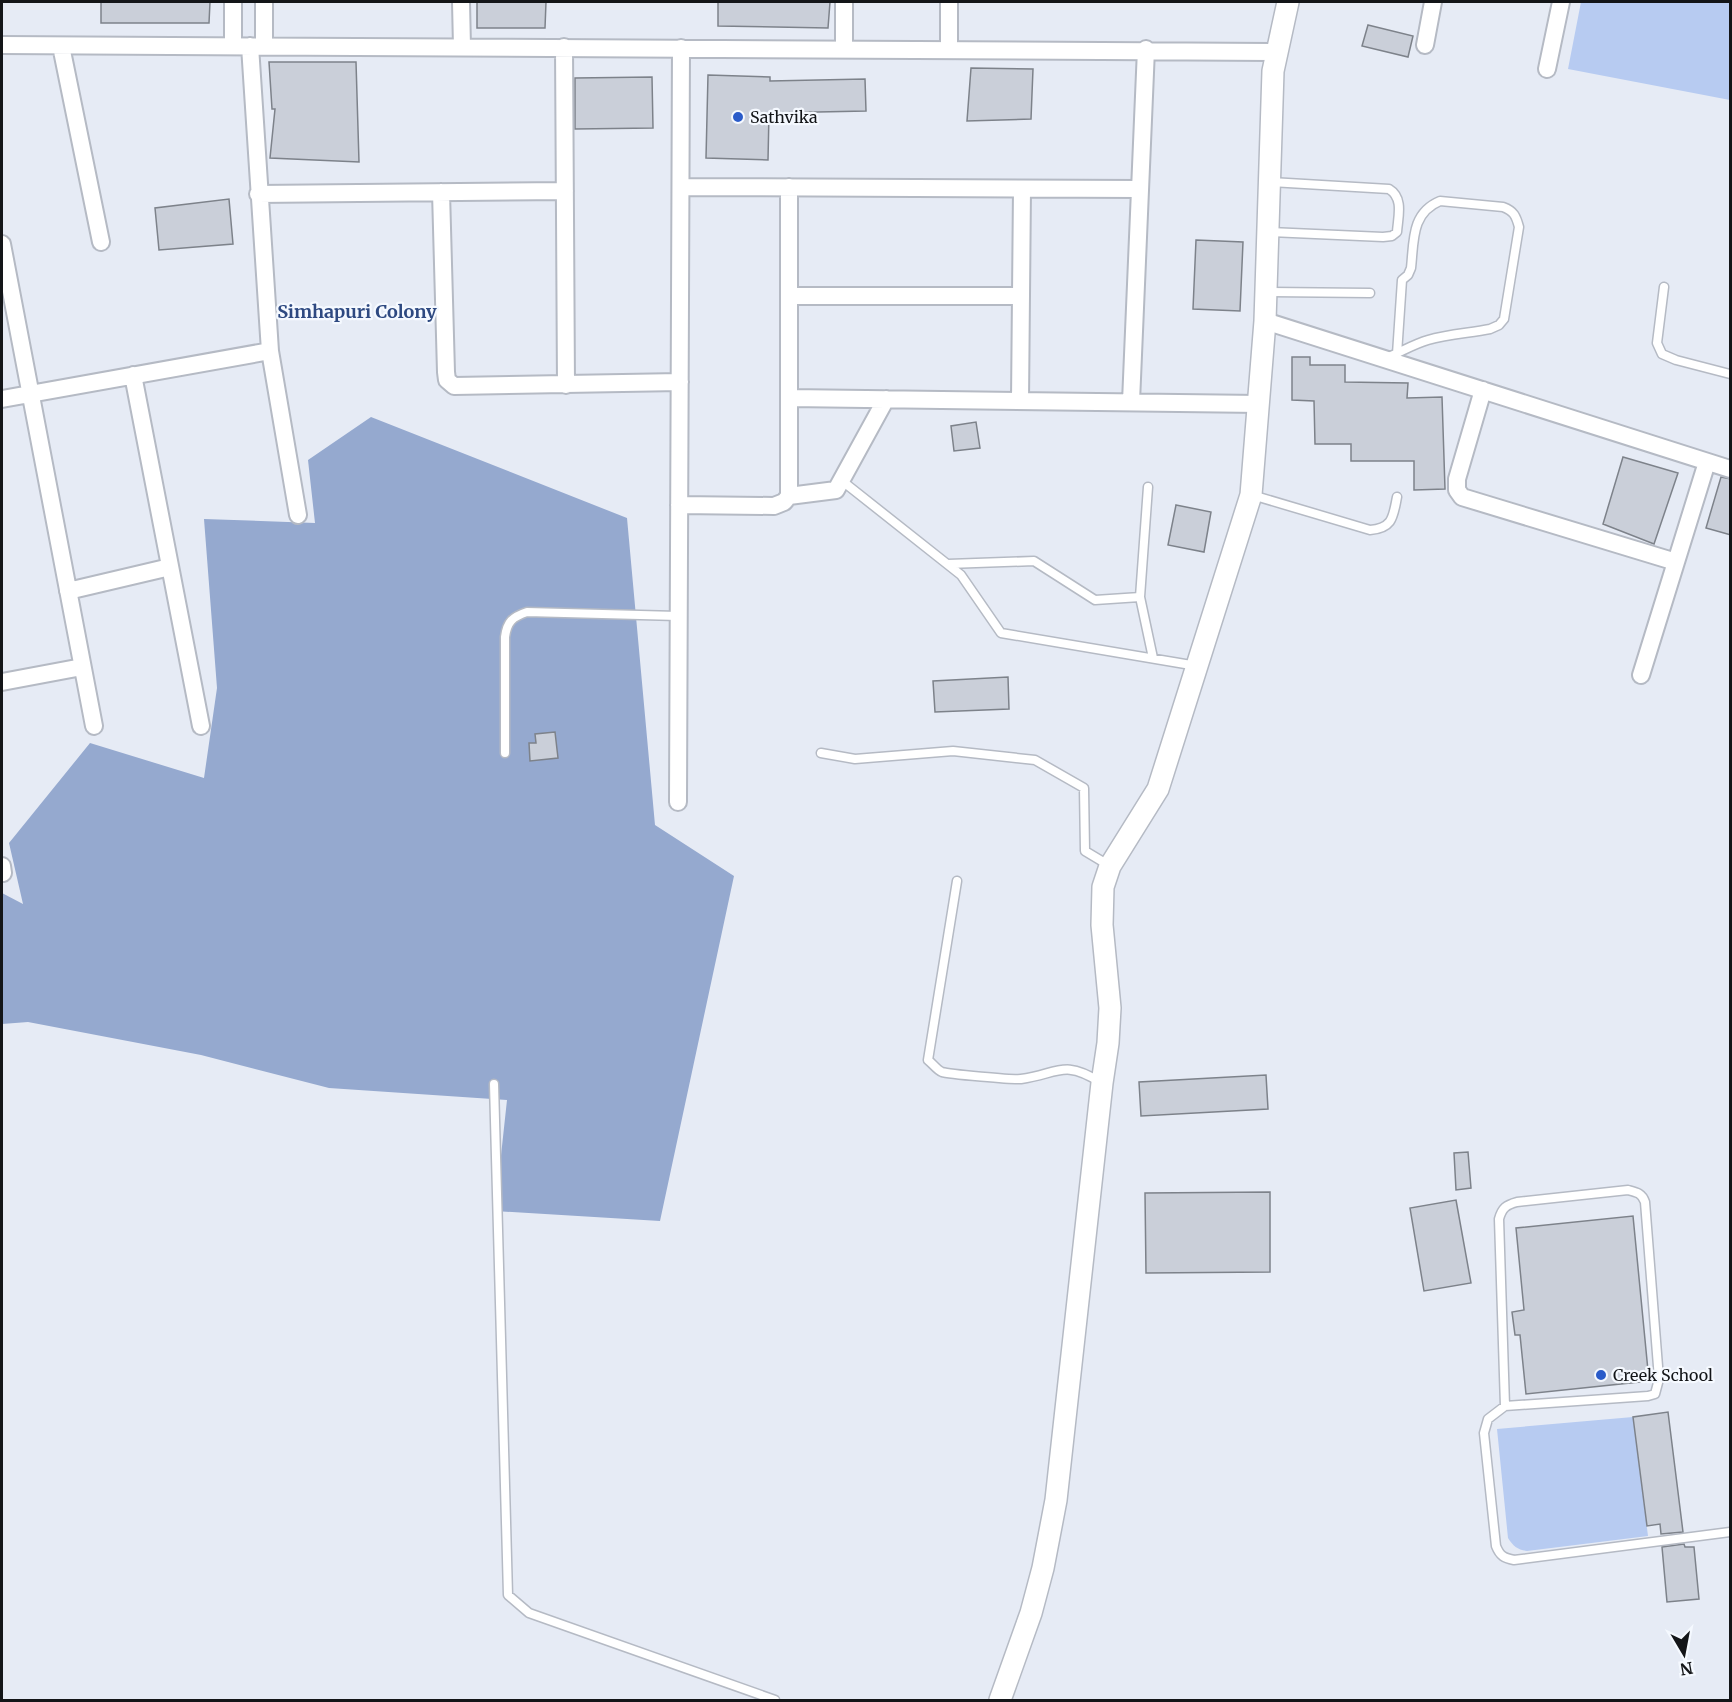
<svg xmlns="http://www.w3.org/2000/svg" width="1732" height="1702" font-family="Merriweather,serif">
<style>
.green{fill:#b7cbf1}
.forest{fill:#95a9cf}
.building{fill:#cacfd9;stroke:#7d828a;stroke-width:1.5}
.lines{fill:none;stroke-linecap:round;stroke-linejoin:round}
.service-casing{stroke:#b5bac4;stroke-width:11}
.minor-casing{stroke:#b5bac4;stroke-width:20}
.tertiary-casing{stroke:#b5bac4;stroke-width:24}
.service{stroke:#fff;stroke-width:8}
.minor{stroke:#fff;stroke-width:16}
.tertiary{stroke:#fff;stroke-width:21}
.poi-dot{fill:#2a5bc9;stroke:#f5f9ff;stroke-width:2}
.labels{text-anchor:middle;stroke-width:4.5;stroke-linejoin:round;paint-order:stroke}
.poi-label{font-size:16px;fill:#131518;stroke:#f5f9ff;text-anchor:start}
.neighbourhood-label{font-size:18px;font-weight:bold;fill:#2e4981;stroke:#f5f9ff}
</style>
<rect width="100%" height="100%" fill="#e6ebf5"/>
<path class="green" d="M1581,2H1730V100L1568,69Z
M1633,1417L1648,1536L1527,1551C1518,1550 1513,1546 1508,1538L1497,1429Z"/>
<path class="forest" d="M371,417L627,518L655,825L734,876L660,1221L495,1211L507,1100L329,1088L201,1055L28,1022L2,1024V893L23,904L9,843L90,743L204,778L217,688L204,519L315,523L308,460Z"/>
<path class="building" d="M101,2H210L209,23H101Z
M477,2H546L545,28H477Z
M718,2H830L828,28L718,26Z
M1368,25L1413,36L1408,57L1362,46Z
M269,62H356L359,162L270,158L275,109H272Z
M971,68L1033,69L1031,119L967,121Z
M708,75L770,77V81L865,79L866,111L769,113L768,160L706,158Z
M652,77L653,128L575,129V78Z
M229,199L233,244L159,250L155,208Z
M1196,240L1243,242L1240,311L1193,309Z
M1292,357H1310V365H1345V382L1408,383L1407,398L1442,397L1445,489L1414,490V461H1351V444H1315L1314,401L1292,400Z
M976,422L980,448L954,451L951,426Z
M1623,457L1678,473L1654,544L1603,524Z
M1721,477L1731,479V535L1706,528Z
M1176,505L1211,512L1204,552L1168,545Z
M1008,677L1009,709L935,712L933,681Z
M555,732L558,758L530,761L529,743H536L535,734Z
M1266,1075L1268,1109L1141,1116L1139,1082Z
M1468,1152L1471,1188L1456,1190L1454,1153Z
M1270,1192V1272L1146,1273L1145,1193Z
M1456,1200L1471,1283L1424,1291L1410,1208Z
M1633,1216L1649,1381L1526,1394L1520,1335H1515L1512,1312L1524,1310L1516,1228Z
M1668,1412L1683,1532L1661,1534L1660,1524L1647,1526L1633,1417Z
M1684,1544L1685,1547H1694L1699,1599L1667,1602L1662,1547Z"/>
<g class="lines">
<g class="service-casing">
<path id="service" d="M1268,232L1383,237L1392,236L1397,232C1398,217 1404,198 1389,189L1271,182
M1664,287L1657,343L1662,354L1676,360L1730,374
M1266,292L1370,293
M1388,357C1401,352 1414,344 1428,340C1448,334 1470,333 1490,329L1499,325L1504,319L1519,227C1516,216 1514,211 1503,207L1440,201C1411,213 1414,241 1411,268L1408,275L1402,280L1397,354
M841,480L961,575L1001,633L1197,666
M1148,487L1140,597L1153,658
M1252,495L1370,530C1393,528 1393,517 1397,497
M948,564L1034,561L1095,600L1140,597
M505,753V637C507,622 512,617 527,612L678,616
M821,753L855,759L953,751L1035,760L1084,788L1085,851L1110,866
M957,881L928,1060C932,1063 937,1070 942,1072C948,1074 1014,1080 1021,1079C1058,1074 1063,1059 1100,1082
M494,1084L508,1595L529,1613L775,1700
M1505,1406L1499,1219C1502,1208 1506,1205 1517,1202L1628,1190C1636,1192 1642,1193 1645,1202L1659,1379L1655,1394L1648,1396L1505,1406L1488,1419L1484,1433L1496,1546C1500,1556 1504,1558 1514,1560L1730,1532"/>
</g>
<g class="minor-casing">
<path id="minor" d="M233,2V46
M264,2V46
M461,2L462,47
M844,2V49
M949,2V49
M2,45L1277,52
M1425,45L1433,2
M61,46L101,242
M564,47L566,385
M1547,69L1561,2
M681,187L1140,189
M441,192L446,372L447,380L454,386L680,382
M258,194L565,191
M2,244L94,726
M789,296H1021
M1265,321L1730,469
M270,351L298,515
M133,375L201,726
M1483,390L1457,479V490L1462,497L1676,562
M790,398L1260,404
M2,399L270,351L250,46
M1020,401L1022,189
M1131,402L1146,49
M789,496L836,490L886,399
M679,505L774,506L784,502L789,496V187
M68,591L170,567
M1641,675L1707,462
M2,682L82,667
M678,802L681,48
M2,866L3,873"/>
</g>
<g class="tertiary-casing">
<path id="tertiary" d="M1000,1700L1031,1613L1043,1568L1056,1500L1102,1083L1108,1043L1110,1008L1102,925L1103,887L1110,866L1158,789L1251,495L1265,321L1273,71L1288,2"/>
</g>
<use href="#service" class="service"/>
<use href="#minor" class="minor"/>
<use href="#tertiary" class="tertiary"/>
</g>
<g class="poi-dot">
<circle cx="738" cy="117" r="6"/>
<circle cx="1601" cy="1375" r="6"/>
</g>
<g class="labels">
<g class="poi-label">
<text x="750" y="123">Sathvika</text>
<text x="1613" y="1381">Creek School</text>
</g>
<g class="neighbourhood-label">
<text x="357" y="318">Simhapuri Colony</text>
</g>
</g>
<rect width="1732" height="1702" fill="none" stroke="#131518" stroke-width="6"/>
<g transform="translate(1684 1654) rotate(170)" stroke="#f5f9ff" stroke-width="4.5" paint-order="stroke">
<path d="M0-4.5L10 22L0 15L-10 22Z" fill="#131518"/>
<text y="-9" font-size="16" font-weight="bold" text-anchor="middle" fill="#131518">N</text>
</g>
</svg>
